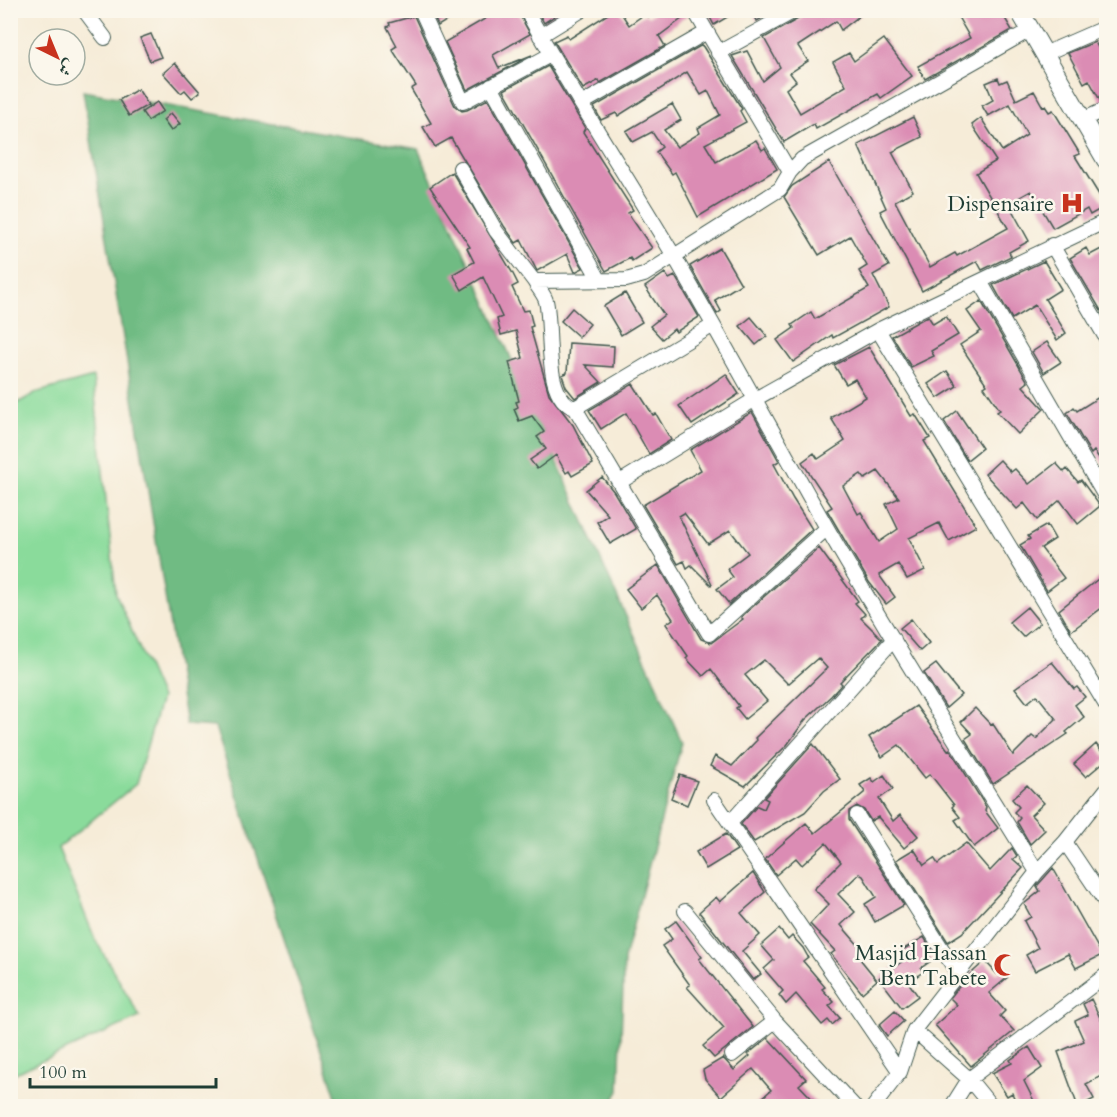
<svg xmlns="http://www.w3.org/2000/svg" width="1117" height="1117" font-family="Cardo,Amiri,serif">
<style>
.green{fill:#8adb9b;stroke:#548c68;stroke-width:1.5}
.forest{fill:#6fbb83;stroke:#477c5c;stroke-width:1.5}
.building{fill:#db8cb4;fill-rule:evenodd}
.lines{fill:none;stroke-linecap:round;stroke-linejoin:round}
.minor-casing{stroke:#3f574d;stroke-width:16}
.major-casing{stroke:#3f574d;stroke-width:20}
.minor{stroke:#fff;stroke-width:14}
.major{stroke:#fff;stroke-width:18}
.labels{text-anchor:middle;stroke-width:5;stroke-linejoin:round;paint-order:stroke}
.poi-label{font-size:22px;fill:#1f3d34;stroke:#fbf7ec;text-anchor:end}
</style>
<rect width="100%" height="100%" fill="#fbf7ec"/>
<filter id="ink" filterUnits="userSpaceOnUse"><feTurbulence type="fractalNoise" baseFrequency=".0167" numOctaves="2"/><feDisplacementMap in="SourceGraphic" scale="12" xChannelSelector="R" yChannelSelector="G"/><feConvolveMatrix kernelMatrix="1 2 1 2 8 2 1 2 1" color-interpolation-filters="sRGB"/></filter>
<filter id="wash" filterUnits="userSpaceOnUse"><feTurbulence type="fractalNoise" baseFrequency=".008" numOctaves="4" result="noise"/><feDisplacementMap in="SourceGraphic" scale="24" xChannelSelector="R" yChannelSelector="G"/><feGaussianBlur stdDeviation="1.35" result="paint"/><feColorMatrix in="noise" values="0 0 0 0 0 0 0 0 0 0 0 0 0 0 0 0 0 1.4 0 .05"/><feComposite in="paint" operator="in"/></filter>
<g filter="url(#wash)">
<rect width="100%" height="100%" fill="#f6ecd8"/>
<path class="green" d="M93,377L116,594L161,698L136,784L58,848L95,939L140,1017L11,1075V407L35,393Z"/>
<path class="forest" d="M83,91L418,149L682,742L624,959L619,1091L610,1106H339L215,727L186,725Z"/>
<g id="blocks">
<path class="building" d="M438,10H464L438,26L432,12Z
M500,10H517L530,34L493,55L499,68L532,55L467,90L445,42Z
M537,10H564L544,23Z
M614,10H619L629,25L645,14L648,17L658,10H685L687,15L659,36L665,46L600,83L599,80L583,89L554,41L567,35L569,39Z
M706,10H739L714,25Z
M752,10H776L757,21Z
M805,10H867L841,30L836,21L798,46L808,61L790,73L796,81L786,89L800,113L846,86L833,62L849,53L854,61L884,39L912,76L881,98L878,94L816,129L814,124L784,142L732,56L747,51L763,81L780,67L764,38L800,18Z
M954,10H1000L1012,30L925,79L918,66L970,38Z
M414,16L455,106L462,111L467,110L488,99L583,268L575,272L567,254L537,271L521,240L516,243L504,226L451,138L435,147L423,127L431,123L411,89L416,86L392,49L397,46L387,27L390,25L389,23Z
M151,34L161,57L150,61L140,38Z
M1095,42L1107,64V100L1101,102L1089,80L1084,83L1068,53Z
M702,45L742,109L740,111L746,122L705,144L716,162L756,140L762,150L765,148L777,169L698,217L675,172L672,174L656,152L662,147L652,132L633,142L626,131L672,104L681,120L664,130L677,147L700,133L698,128L720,115L708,91L701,95L687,72L618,116L616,113L601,120L594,107Z
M175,63L200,92L192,98L185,90L181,93L163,73Z
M548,66L585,128L583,132L633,210L628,213L652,248L632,261L630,258L606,271L504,90Z
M998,78L1000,83L1007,80L1016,100L1034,91L1043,107L1045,106L1049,112L1053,110L1080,154L1075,156L1106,206L1090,215L1087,209L1053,228L1031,191L1011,202L1015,209L1012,210L1029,241L1009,252L1011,256L982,270L977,261L922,291L880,211L886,208L858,145L913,117L922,137L892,152L913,191L895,201L930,267L955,253L957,256L1008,228L976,173L996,161L972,125L981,118L1002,151L1027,135L1010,104L988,116L982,106L993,100L986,83Z
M138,89L148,105L129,116L119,100Z
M157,102L163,111L148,121L142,112Z
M171,113L180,124L171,131L163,120Z
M829,162L889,266L873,275L889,307L833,338L832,335L793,362L777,340L794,328L792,325L811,312L815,319L869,288L859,271L867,266L850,236L819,255L784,197L792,186Z
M452,172L512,272L518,284L512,287L523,311L529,310L533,326L530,327L549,394L573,425L593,464L572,476L569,471L566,473L556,455L537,469L530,460L546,449L537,437L544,432L532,416L519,421L514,409L518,407L516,402L519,401L509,362L523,358L516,331L501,335L497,319L502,317L483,277L462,290L453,274L474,262L467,248L470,247L430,187Z
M1107,246V321L1070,258L1086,248L1090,255Z
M720,248L741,284L715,300L721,311L717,314L690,266Z
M1044,261L1061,289L1045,299L1066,333L1057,340L1035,305L1012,319L993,285Z
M665,273L669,279L675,276L699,317L676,332L674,329L662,339L650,326L664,315L645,287Z
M625,293L642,322L621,335L604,306Z
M981,301L1028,382L1023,386L1044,409L1018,434L997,412L1000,410L984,387L987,385L960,345L981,331L967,311Z
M572,308L590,324L579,337L561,321Z
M928,316L933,324L946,316L958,335L931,351L934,356L911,367L892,336Z
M751,317L767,336L756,345L740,326Z
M1047,342L1061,362L1044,373L1032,352Z
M569,343L614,346L613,367L585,365L601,382L575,398L566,387L562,375L567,373Z
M869,347L911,416L915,414L930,438L924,441L976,526L949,541L939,523L909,538L925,570L907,579L898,564L879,575L895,597L886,604L869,582L827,510L832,507L802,462L814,453L818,459L845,441L831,418L866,397L855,379L846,384L834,365ZM878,471L899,498L886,504L898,529L879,542L861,512L858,514L843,486L861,474L865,479Z
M947,371L957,386L938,398L928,384Z
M726,374L739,394L692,425L679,406Z
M633,384L653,415L656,414L671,440L649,454L626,413L601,429L589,410Z
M1107,392V469L1094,451L1091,454L1067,413L1074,407L1077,411Z
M957,411L982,448L967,460L944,421Z
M752,412L779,461L774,464L793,499L812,529L729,604L717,589L733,577L727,569L748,553L730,530L708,544L684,513L679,516L712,584L711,585L691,565L687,568L684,561L678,564L643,505L701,470L690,450Z
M1000,460L1011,472L1015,469L1029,484L1056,463L1064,472L1067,469L1078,482L1081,480L1100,506L1078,524L1060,500L1037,520L1024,503L1017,509L985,474Z
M602,477L614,492L636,529L610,544L597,522L608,515L586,490Z
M1047,525L1055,539L1041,548L1064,578L1047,591L1020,545L1030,539L1028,536Z
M819,548L858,601L855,603L865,614L861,618L882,639L840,682L842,684L831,696L805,720L787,745L745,786L710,766L715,756L732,766L757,740L755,738L827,668L818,658L788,684L764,660L745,675L767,701L745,719L736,708L739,706L711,669L703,676L686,658L688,656L666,624L673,619L657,595L641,608L626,589L658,565L701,639L711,643L743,619L741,617Z
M1107,572V604L1071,631L1059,610Z
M1027,607L1040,623L1023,637L1009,622Z
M911,619L929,643L920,651L900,628Z
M1052,662L1074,689L1077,687L1085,697L1075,705L1084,717L1066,732L1068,734L993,784L965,739L972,734L961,722L975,708L991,725L993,724L1013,755L1032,736L1036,739L1056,719L1037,695L1027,703L1015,688Z
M936,664L961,695L946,708L924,673Z
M916,706L948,750L950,749L986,807L985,811L998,828L974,847L955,820L960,817L952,807L954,805L930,774L925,778L899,745L882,757L869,737Z
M813,744L840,779L824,791L805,812L754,842L741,824L757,806L764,809L768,800L764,798Z
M1096,744L1107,759L1086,777L1074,764Z
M680,775L697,781L687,805L671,798Z
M884,775L893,789L879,799L893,821L900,815L918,836L904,848L878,817L871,821L864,810L857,806L849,811V820L904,905L875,922L865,904L876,897L863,876L859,874L838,894L855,912L841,925L866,954L860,959L877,980L862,993L831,954L835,951L810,924L829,904L814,889L841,862L826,843L802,865L796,858L776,875L765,859L806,823L815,833L865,792L860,785L871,778L874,782Z
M1027,785L1044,803L1031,815L1045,830L1030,844L1017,822L1020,818L1014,812L1019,807L1012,799Z
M726,834L737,850L706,869L696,852Z
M966,843L990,871L1012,848L1017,856L1013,859L1023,868L962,933L948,942L896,860L914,849L924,865L934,858L938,864Z
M1053,868L1102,955L1076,968L1068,954L1035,971L1026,955L1038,948L1024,921L1031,917L1024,904L1040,891L1037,886Z
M753,873L765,892L741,913L760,935L742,951L761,974L753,980L699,912L716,897L720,902Z
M676,921L702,957L699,959L753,1027L714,1058L703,1046L724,1028L687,987L690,985L662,946L672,939L665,929Z
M779,929L788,940L792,936L803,948L808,957L803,961L825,987L822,989L834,1002L829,1006L840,1018L832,1025L828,1020L822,1025L796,994L786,1004L779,995L783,991L764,969L774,960L761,945Z
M924,937L933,952L928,955L932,960L921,968L923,972L908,982L918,996L902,1008L879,978L904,960L899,952Z
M985,961L997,974L1002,970L1008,977L989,993L1005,1011L1000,1016L1014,1031L971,1066L935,1025L957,1005L950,998L966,978Z
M1091,999L1107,1032V1044L1102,1046L1107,1056V1073L1086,1084L1094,1099L1078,1107L1058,1052L1084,1041L1075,1021L1088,1015L1083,1004Z
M895,1011L904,1021L887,1036L879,1025Z
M768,1038L806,1079L799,1085L820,1107H752L771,1090L753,1069L721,1097L705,1079L703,1070L723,1058L734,1070L750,1056L748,1054Z
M1029,1047L1042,1068L1024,1081L1037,1107H1018L1012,1093L1007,1096L992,1073L1012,1063L1010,1060Z"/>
</g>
</g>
<g filter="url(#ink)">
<use href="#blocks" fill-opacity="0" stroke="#3f574d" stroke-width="1.5"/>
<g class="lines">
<g class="minor-casing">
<path id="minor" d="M84,10L105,38
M421,10L463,102L550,55
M526,10C573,94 625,174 674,256C726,346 776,438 827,528C894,645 967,758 1037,872
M694,10L790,172
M540,36L582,10
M718,53L796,10
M1044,54L1106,27
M491,86L599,279
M581,104L707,32
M1084,119L1106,109
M460,168L496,231L534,281L626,280L644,275L780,189L790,172L802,159L1030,30
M1052,245L1106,338
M534,281C538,288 544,294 546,301C553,329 542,398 575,408L709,634L827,528
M981,283L1106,498
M878,330L1106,221
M575,408L712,326
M620,482L757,398L878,330L1106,705
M714,800L900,1072
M857,815L958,974
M730,823L894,639
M1065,842L1106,903
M685,911L775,1021L854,1106
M914,1030L969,1079L991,1106
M732,1055L775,1021
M874,1106L900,1072L914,1030L1037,872L1065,842L1106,790
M952,1106L969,1079L1106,975"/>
</g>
<g class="major-casing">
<path id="major" d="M1019,10L1106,160"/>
</g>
<use href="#minor" class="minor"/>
<use href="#major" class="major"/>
</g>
</g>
<defs>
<g id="hospital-bare" transform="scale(1.8)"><path d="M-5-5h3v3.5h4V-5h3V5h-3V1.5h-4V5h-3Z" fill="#c8321e" stroke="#fbf7ec" stroke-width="2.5" paint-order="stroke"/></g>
<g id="mosque-bare" transform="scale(1.8)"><path d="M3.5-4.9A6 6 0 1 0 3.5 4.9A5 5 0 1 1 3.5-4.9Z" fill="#c8321e" stroke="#fbf7ec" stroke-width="2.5" paint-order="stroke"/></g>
</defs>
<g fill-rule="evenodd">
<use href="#hospital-bare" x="1072" y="203"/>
<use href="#mosque-bare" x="1005" y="965"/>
</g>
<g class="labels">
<g class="poi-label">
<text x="1054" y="211">Dispensaire</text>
<text x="987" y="960">Masjid Hassan<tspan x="987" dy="25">Ben Tabete</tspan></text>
</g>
</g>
<rect width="1117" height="1117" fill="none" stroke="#fbf7ec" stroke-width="36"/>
<g transform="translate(57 57) rotate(137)"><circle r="28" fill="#fbf7ec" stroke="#a3ada2" stroke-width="1.5"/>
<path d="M0-4.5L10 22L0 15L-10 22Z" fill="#c8321e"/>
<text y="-9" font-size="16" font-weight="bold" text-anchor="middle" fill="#1f3d34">ش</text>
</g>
<path d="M30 1078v9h186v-9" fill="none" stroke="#1f3d34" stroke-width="3"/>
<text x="39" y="1078" font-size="18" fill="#1f3d34" stroke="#fbf7ec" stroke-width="4.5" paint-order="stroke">100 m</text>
</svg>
